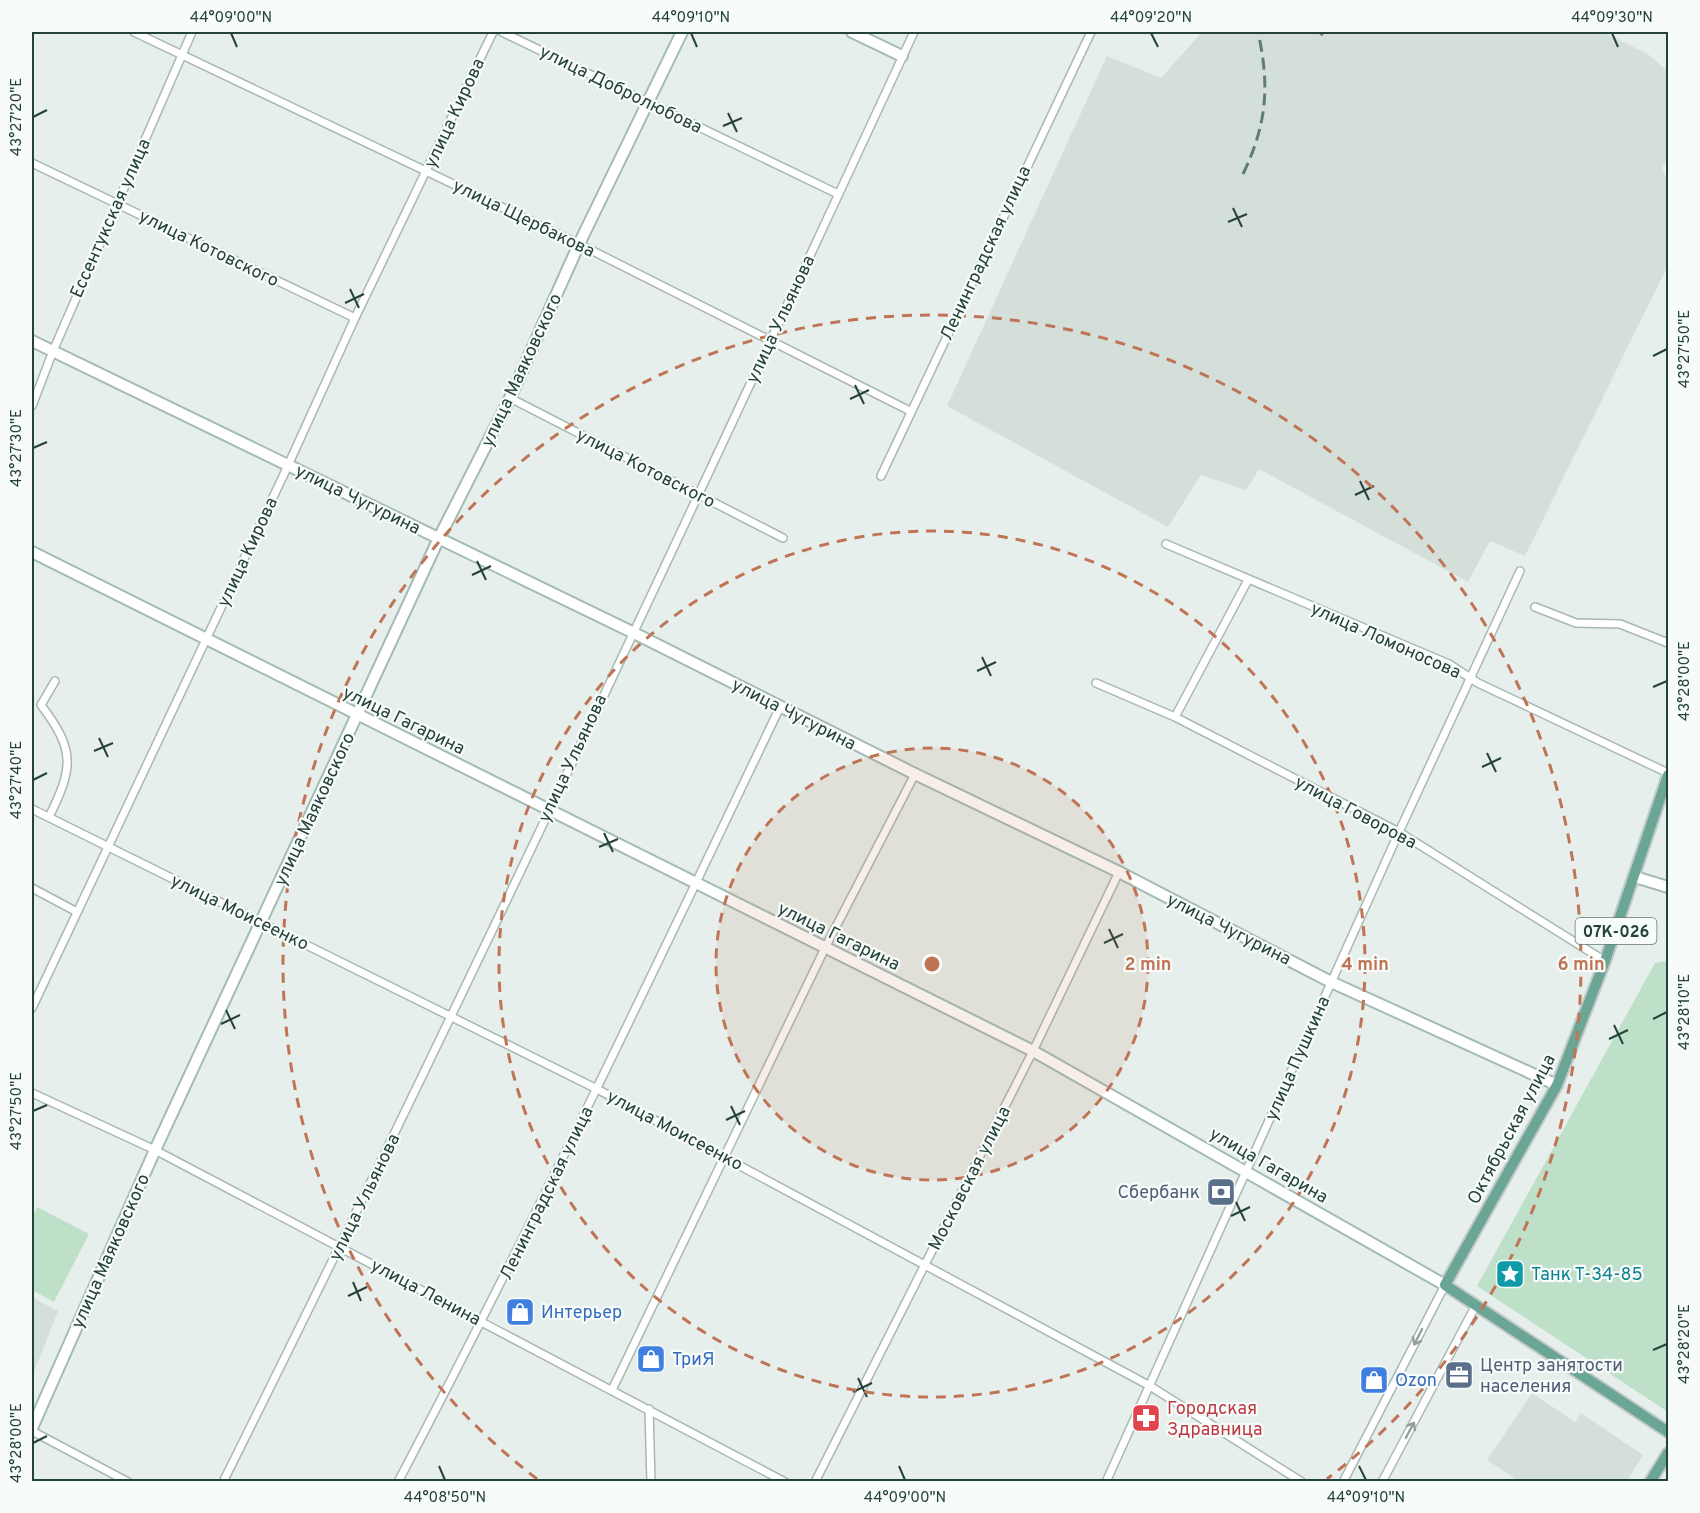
<svg xmlns="http://www.w3.org/2000/svg" width="1700" height="1513" font-family="Overpass,sans-serif">
<style>
.built{fill:#d4dfda}
.green{fill:#bfe0c8}
.lines{fill:none;stroke-linecap:round;stroke-linejoin:round}
.street-casing{stroke:#a8b8b2;stroke-width:10}
.secondary-casing{stroke:#a4bbb3;stroke-width:14}
.primary-casing{stroke:#c2cac8;stroke-width:14}
.street{stroke:#fff;stroke-width:7}
.secondary{stroke:#fff;stroke-width:10}
.primary{stroke:#6aa596;stroke-width:10}
.rail{stroke:#5f7d75;stroke-width:3;stroke-dasharray:12 6;stroke-linecap:butt}
.oneway{stroke:#92a09c}
.ticks{fill:none;stroke:#24423a;stroke-width:2}
.ring{fill:none;stroke:#c07456;stroke-width:3;stroke-dasharray:10 8}
.labels{text-anchor:middle;stroke-width:4.5;stroke-linejoin:round;paint-order:stroke}
.shield{fill:#f7fbf9;stroke:#637a73;stroke-width:1.5}
.shield-label{font-size:16px;font-weight:bold;fill:#24423a}
.street-label{font-size:18px;fill:#24423a;stroke:#f7fbf9}
.service-label{font-size:18px;fill:#4e5e75;stroke:#f7fbf9;text-anchor:end}
.culture-label{font-size:18px;fill:#0d838f;stroke:#f7fbf9;text-anchor:start}
.shop-label{font-size:18px;fill:#366cbe;stroke:#f7fbf9;text-anchor:start}
.health-label{font-size:18px;fill:#be3a42;stroke:#f7fbf9;text-anchor:start}
.centre{fill:#c07456;stroke:#f7fbf9;stroke-width:3}
.ring-label{font-size:18px;text-anchor:middle;font-weight:bold;fill:#c07456;stroke:#f7fbf9;stroke-width:4.5;stroke-linejoin:round;paint-order:stroke}
.neatline{fill:none;stroke:#24423a;stroke-width:2}
.ticks-label{font-size:15px;text-anchor:middle;fill:#24423a}
</style>
<rect width="100%" height="100%" fill="#e6efeb"/>
<path class="built" d="M1202,32H1604L1649,55L1668,71V158L1662,168L1668,182V265L1525,556L1490,541L1468,582L1259,469L1246,490L1201,475L1168,527L947,406L1107,56L1161,78Z
M32,1297L58,1311L32,1377Z
M1532,1393L1575,1422L1581,1413L1643,1455L1627,1481H1519L1487,1460Z"/>
<path class="green" d="M1668,961V1412L1477,1286L1655,963Z
M37,1207L89,1234L54,1302L32,1290V1218Z"/>
<g class="lines">
<g class="street-casing">
<path id="street" d="M134,32L579,244L910,411
M502,32L838,194
M32,163L355,318
M510,398L783,538
M32,406L53,351L192,32
M881,476L1091,32
M1166,544L1449,664L1478,683L1668,773
M1535,607L1576,623L1620,624L1668,643
M1096,683L1175,717L1399,832L1605,961
M1175,717L1248,580
M32,809L597,1089L1150,1386L1302,1482
M49,817C73,768 76,751 41,705L55,681
M32,888L77,912
M32,1008L285,472L355,318L493,32
M32,1093L155,1150L785,1482
M612,1390L825,948L915,774
M649,1409L651,1482
M32,1431L128,1482
M223,1482C462,1003 689,517 914,32
M398,1482C532,1227 656,967 780,707
M815,1482L1033,1051L1119,872
M1106,1482L1399,832L1520,571
M1343,1482L1445,1285
M1382,1482L1476,1305"/>
</g>
<g class="secondary-casing">
<path id="secondary" d="M852,32L902,56
M32,341L632,632L915,774L1119,872L1331,982L1557,1085
M32,552L1033,1051L1445,1285
M1635,877L1668,887
M32,1428L155,1150L439,538L510,398L579,244L682,32"/>
</g>
<g class="primary-casing">
<path id="primary" d="M1668,775L1605,961L1557,1085L1445,1285L1668,1432
M1650,1482L1668,1453"/>
</g>
<use href="#street" class="street"/>
<use href="#secondary" class="secondary"/>
<use href="#primary" class="primary"/>
<path class="rail" d="M1319,32L1323,35
M1243,174C1267,124 1270,86 1258,32"/>
</g>
<defs><path id="oneway-shaft" d="M-6 0H5M1.5-3L5.5 0L1.5 3" fill="none" stroke-width="1.6" stroke-linecap="round" stroke-linejoin="round" transform="scale(1.5)"/></defs>
<g class="oneway">
<use href="#oneway-shaft" transform="translate(1418 1337) rotate(117)"/>
<use href="#oneway-shaft" transform="translate(1410 1430) rotate(-62)"/>
</g>
<path class="ticks" d="M231,33L237,47M691,33L697,47M1151,33L1158,47M1612,33L1618,47M728,113L737,132M33,117L47,110M723,126L742,118M1233,208L1242,227M1228,222L1247,214M350,289L359,308M345,303L364,294M1653,356L1667,349M855,385L864,404M850,399L869,390M33,448L47,442M1360,481L1369,500M1355,495L1374,486M477,561L486,580M472,575L491,566M982,657L991,676M977,671L996,662M1653,687L1667,681M99,738L108,757M94,751L113,743M1487,753L1496,772M1482,767L1501,758M33,780L47,773M604,833L613,852M599,847L618,839M1109,929L1118,948M1104,943L1123,934M226,1010L235,1029M1653,1019L1667,1012M221,1024L240,1015M1614,1025L1623,1044M1609,1039L1628,1030M731,1106L740,1125M33,1111L47,1105M726,1120L745,1111M1236,1202L1245,1221M1231,1216L1250,1207M353,1282L361,1301M348,1296L367,1287M1653,1350L1667,1344M858,1378L867,1397M853,1392L872,1383M33,1443L47,1436M439,1466L445,1480M899,1466L905,1480M1359,1466L1366,1480"/>
<circle cx="932" cy="964" r="216" fill="#c07456" fill-opacity=".12"/>
<g class="ring">
<circle cx="932" cy="964" r="216"/>
<circle cx="932" cy="964" r="433"/>
<path d="M537 1479A649 649 0 1 1 1327 1479"/>
</g>
<defs>
<g id="bank-square" transform="scale(1.5)"><rect x="-9" y="-9" width="18" height="18" rx="4" fill="#5c6f8a" stroke="#f7fbf9"/><path d="M-6-4H6V4H-6ZM0-2.3a2.3 2.3 0 1 0 0 4.6a2.3 2.3 0 1 0 0-4.6Z" fill="#fff"/></g>
<g id="sight-square" transform="scale(1.5)"><rect x="-9" y="-9" width="18" height="18" rx="4" fill="#0f9aa8" stroke="#f7fbf9"/><path d="M0-6L1.8-2.2L6-1.7L2.9 1.2L3.7 5.4L0 3.3L-3.7 5.4L-2.9 1.2L-6-1.7L-1.8-2.2Z" fill="#fff"/></g>
<g id="shop-square" transform="scale(1.5)"><rect x="-9" y="-9" width="18" height="18" rx="4" fill="#3f7fe0" stroke="#f7fbf9"/><path d="M-5-2.5h2.3a2.7 3.5 0 0 1 5.4 0H5L5.5 6h-11ZM-1.5-2.5h3a1.5 2.3 0 0 0-3 0Z" fill="#fff"/></g>
<g id="office-square" transform="scale(1.5)"><rect x="-9" y="-9" width="18" height="18" rx="4" fill="#5c6f8a" stroke="#f7fbf9"/><path d="M-6-3h4V-5.5h4V-3h4V5H-6ZM-1-4.5V-3h2v-1.5ZM-6 0V1H6V0Z" fill="#fff"/></g>
<g id="pharmacy-square" transform="scale(1.5)"><rect x="-9" y="-9" width="18" height="18" rx="4" fill="#e0444e" stroke="#f7fbf9"/><path d="M-2-6h4v4h4v4h-4v4h-4v-4h-4v-4h4Z" fill="#fff"/></g>
</defs>
<g fill-rule="evenodd">
<use href="#bank-square" x="1221" y="1192"/>
<use href="#sight-square" x="1510" y="1274"/>
<use href="#shop-square" x="520" y="1312"/>
<use href="#shop-square" x="651" y="1359"/>
<use href="#office-square" x="1459" y="1375"/>
<use href="#shop-square" x="1374" y="1380"/>
<use href="#pharmacy-square" x="1146" y="1418"/>
</g>
<g class="labels">
<rect class="shield" x="1575.5" y="918" width="81" height="26" rx="4.5"/>
<g class="shield-label">
<text x="1616" y="937">07К-026</text>
</g>
<g class="street-label">
<text transform="translate(621 89) rotate(26)" y="6">улица Добролюбова</text>
<text transform="translate(454 113) rotate(-65)" y="6">улица Кирова</text>
<text transform="translate(110 218) rotate(-66)" y="6">Ессентукская улица</text>
<text transform="translate(524 218) rotate(26)" y="6">улица Щербакова</text>
<text transform="translate(209 248) rotate(26)" y="6">улица Котовского</text>
<text transform="translate(985 253) rotate(-65)" y="6">Ленинградская улица</text>
<text transform="translate(780 319) rotate(-65)" y="6">улица Ульянова</text>
<text transform="translate(521 370) rotate(-65)" y="6">улица Маяковского</text>
<text transform="translate(646 468) rotate(27)" y="6">улица Котовского</text>
<text transform="translate(358 499) rotate(26)" y="6">улица Чугурина</text>
<text transform="translate(247 552) rotate(-65)" y="6">улица Кирова</text>
<text transform="translate(1386 640) rotate(24)" y="6">улица Ломоносова</text>
<text transform="translate(794 714) rotate(27)" y="6">улица Чугурина</text>
<text transform="translate(404 720) rotate(26)" y="6">улица Гагарина</text>
<text transform="translate(572 758) rotate(-65)" y="6">улица Ульянова</text>
<text transform="translate(314 809) rotate(-65)" y="6">улица Маяковского</text>
<text transform="translate(1356 812) rotate(28)" y="6">улица Говорова</text>
<text transform="translate(240 912) rotate(26)" y="6">улица Моисеенко</text>
<text transform="translate(1229 929) rotate(27)" y="6">улица Чугурина</text>
<text transform="translate(839 936) rotate(26)" y="6">улица Гагарина</text>
<text transform="translate(1297 1058) rotate(-66)" y="6">улица Пушкина</text>
<text transform="translate(1511 1129) rotate(-62)" y="6">Октябрьская улица</text>
<text transform="translate(675 1130) rotate(28)" y="6">улица Моисеенко</text>
<text transform="translate(1269 1165) rotate(30)" y="6">улица Гагарина</text>
<text transform="translate(969 1178) rotate(-63)" y="6">Московская улица</text>
<text transform="translate(546 1193) rotate(-64)" y="6">Ленинградская улица</text>
<text transform="translate(364 1197) rotate(-64)" y="6">улица Ульянова</text>
<text transform="translate(110 1251) rotate(-66)" y="6">улица Маяковского</text>
<text transform="translate(426 1292) rotate(28)" y="6">улица Ленина</text>
</g>
<g class="service-label">
<text x="1200" y="1198">Сбербанк</text>
<text x="1480" y="1371" text-anchor="start">Центр занятости<tspan x="1480" dy="21">населения</tspan></text>
</g>
<g class="culture-label">
<text x="1531" y="1280">Танк Т-34-85</text>
</g>
<g class="shop-label">
<text x="541" y="1318">Интерьер</text>
<text x="672" y="1365">ТриЯ</text>
<text x="1395" y="1386">Ozon</text>
</g>
<g class="health-label">
<text x="1167" y="1414">Городская<tspan x="1167" dy="21">Здравница</tspan></text>
</g>
</g>
<circle cx="932" cy="964" r="9" class="centre"/>
<g class="ring-label">
<text x="1148" y="970">2 min</text>
<text x="1365" y="970">4 min</text>
<text x="1581" y="970">6 min</text>
</g>
<rect width="1700" height="1513" fill="none" stroke="#f7fbf9" stroke-width="66"/>
<rect x="33" y="33" width="1634" height="1447" class="neatline"/>
<g class="ticks-label">
<text x="231" y="22">44°09'00"N</text>
<text x="691" y="22">44°09'10"N</text>
<text x="1151" y="22">44°09'20"N</text>
<text x="1612" y="22">44°09'30"N</text>
<text transform="translate(16 117) rotate(-90)" y="5">43°27'20"E</text>
<text transform="translate(1684 349) rotate(-90)" y="5">43°27'50"E</text>
<text transform="translate(16 448) rotate(-90)" y="5">43°27'30"E</text>
<text transform="translate(1684 681) rotate(-90)" y="5">43°28'00"E</text>
<text transform="translate(16 780) rotate(-90)" y="5">43°27'40"E</text>
<text transform="translate(1684 1012) rotate(-90)" y="5">43°28'10"E</text>
<text transform="translate(16 1111) rotate(-90)" y="5">43°27'50"E</text>
<text transform="translate(1684 1344) rotate(-90)" y="5">43°28'20"E</text>
<text transform="translate(16 1443) rotate(-90)" y="5">43°28'00"E</text>
<text x="445" y="1502">44°08'50"N</text>
<text x="905" y="1502">44°09'00"N</text>
<text x="1366" y="1502">44°09'10"N</text>
</g>
</svg>
